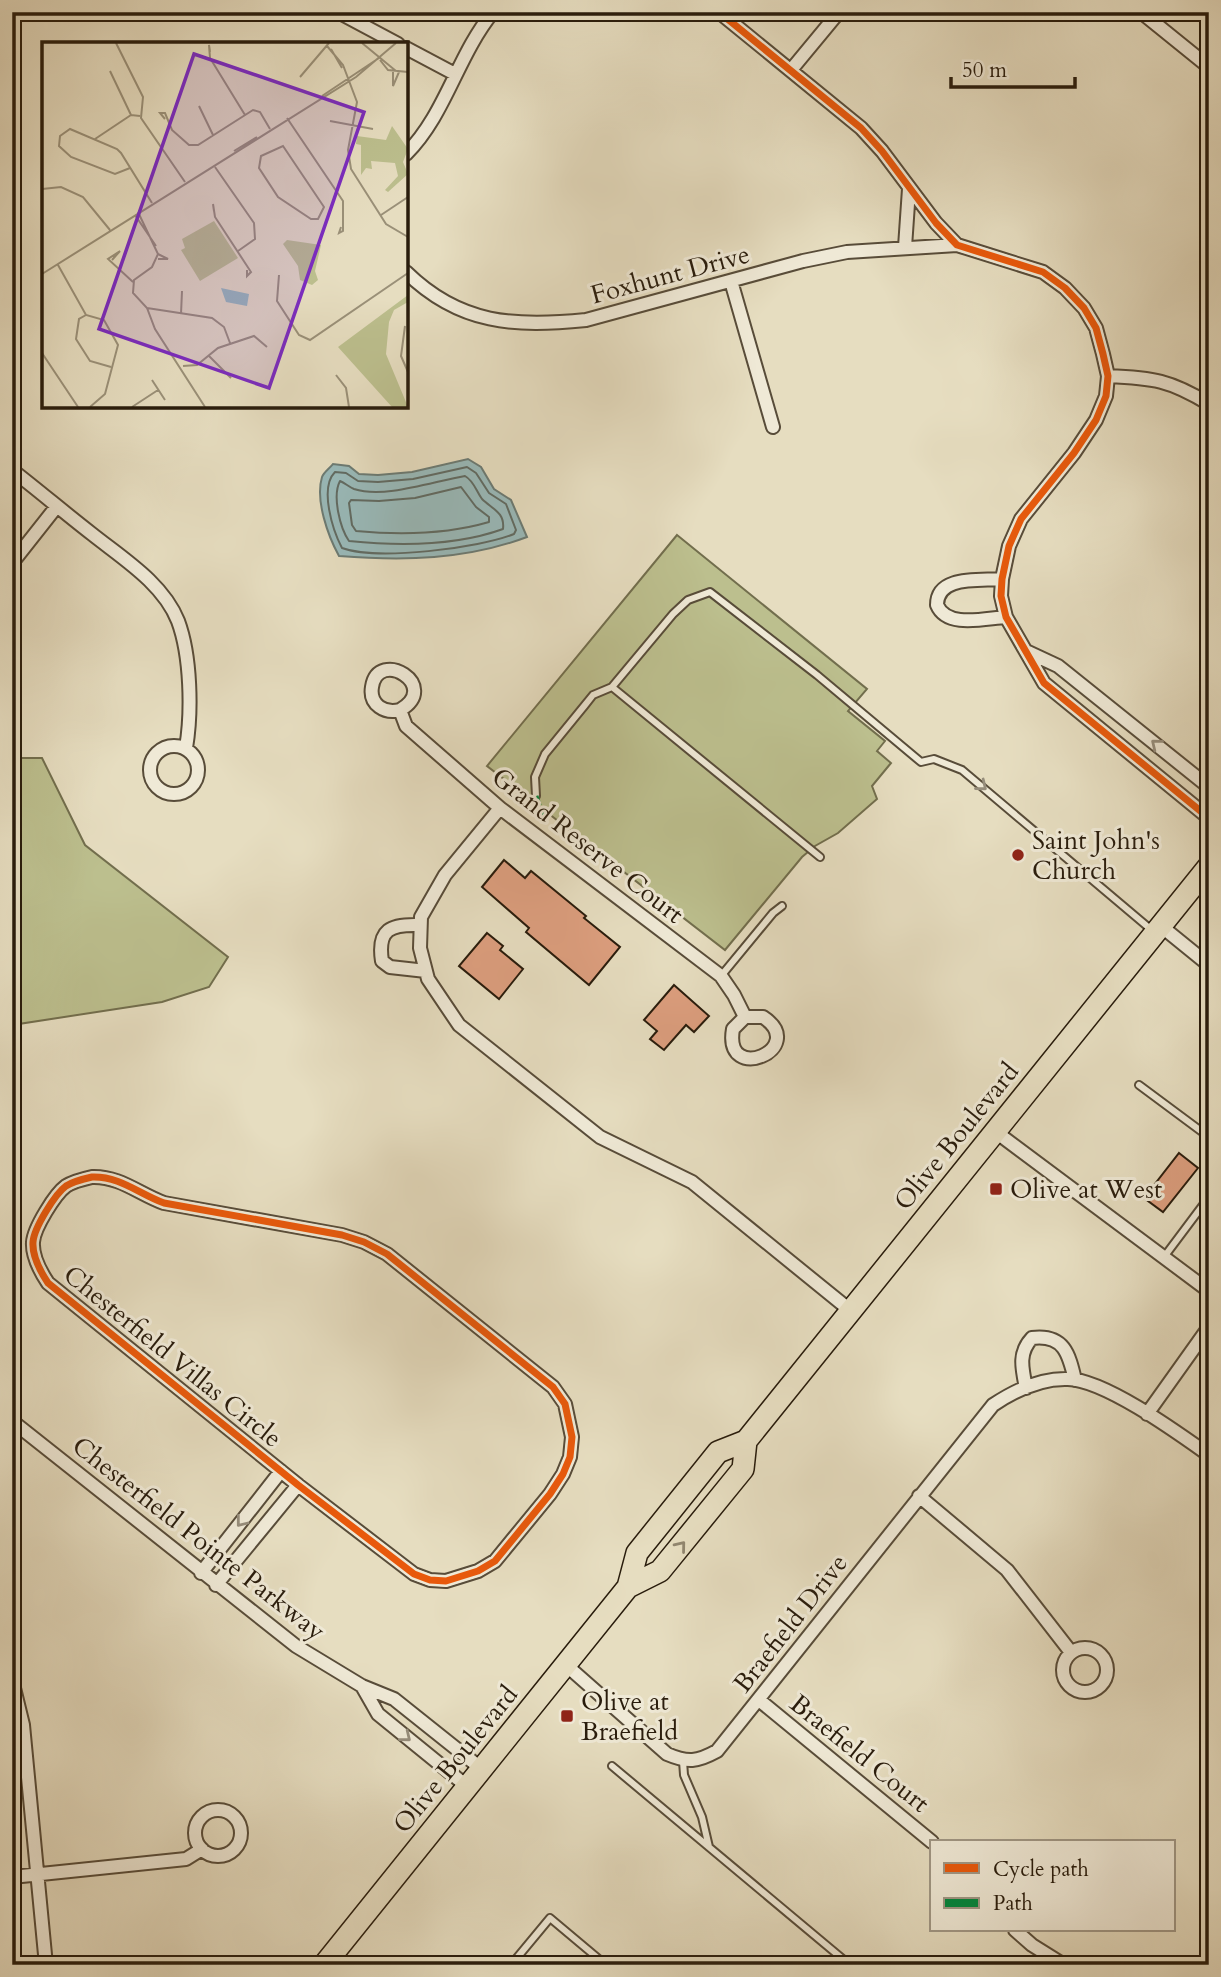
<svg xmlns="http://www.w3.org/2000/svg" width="1221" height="1977" font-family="Cardo,serif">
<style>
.green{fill:#bcbf8e;stroke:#726e4d;stroke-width:2}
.water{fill:#99baba;stroke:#6c7b74;stroke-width:2}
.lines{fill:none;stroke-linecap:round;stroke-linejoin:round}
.shore{stroke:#616b63;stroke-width:2}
.building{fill:#dc9e7e;stroke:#291c0c;stroke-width:2}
.lane-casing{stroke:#584c39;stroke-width:10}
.street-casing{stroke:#584c39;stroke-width:16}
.primary-casing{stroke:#291c0c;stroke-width:24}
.lane{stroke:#efe9d6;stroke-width:6}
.street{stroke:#efe9d6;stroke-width:12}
.primary{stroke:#e6ddc0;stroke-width:21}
.quiet{stroke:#00873e;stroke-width:5;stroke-dasharray:10 5;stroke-linecap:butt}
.cycleway-casing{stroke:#efe9d6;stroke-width:11}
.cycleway{stroke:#e8590c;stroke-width:7}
.oneway{stroke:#968d7b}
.oneway2{stroke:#91866f}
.poi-dot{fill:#8f2418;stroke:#efe9d6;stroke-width:2.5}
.labels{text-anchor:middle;stroke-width:6;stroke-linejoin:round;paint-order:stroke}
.street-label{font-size:26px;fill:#291c0c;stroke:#efe9d6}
.poi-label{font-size:26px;fill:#291c0c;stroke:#efe9d6;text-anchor:start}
.inset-road{fill:none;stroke:#9a9078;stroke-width:2}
.view{fill:#7b2cbf;fill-opacity:0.15;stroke:#7b2cbf;stroke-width:3.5}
.inset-edge{fill:none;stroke:#291c0c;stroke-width:3.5}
</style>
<rect width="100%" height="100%" fill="#e6ddc0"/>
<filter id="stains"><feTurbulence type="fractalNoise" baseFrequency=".00286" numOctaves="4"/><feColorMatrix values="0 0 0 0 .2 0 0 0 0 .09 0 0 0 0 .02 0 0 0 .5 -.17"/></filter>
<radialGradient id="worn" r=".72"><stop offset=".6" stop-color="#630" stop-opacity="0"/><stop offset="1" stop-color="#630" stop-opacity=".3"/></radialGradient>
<path class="green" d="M677,535L867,689L848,711L885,741L877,751L891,763L872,786L877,799L838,833L815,846L802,857L725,950L487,766Z
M12,758H42L85,845L228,957L209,987L162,1002L12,1025Z"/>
<path class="water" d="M468,459L481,467L494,489L511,500L527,537C466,560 403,561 339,556C328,536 315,500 322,477C324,472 330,468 333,464L349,466L359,474L378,475L412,472Z"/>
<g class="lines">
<path class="shore" d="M467,467L476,473L489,493L506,504L516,530L514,534C479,548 378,561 342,548C333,531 319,488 335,472L346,473L358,481L378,482L413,479Z
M465,476C474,481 476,491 482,499C492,509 505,512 503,529C456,546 398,546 349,541C340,528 332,496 340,481C345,483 349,487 354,489C385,499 434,481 465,476Z
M461,487L476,507L489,517V522C448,534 399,535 356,531L352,525L349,503L351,500L379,501L415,498Z"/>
</g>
<path class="building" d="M504,860L525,878L531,871L586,916L584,918L620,947L589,985L526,932L529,928L482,887Z
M487,933L503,946L500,950L523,969L499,999L459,966Z
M674,985L709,1016L694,1032L686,1025L664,1050L650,1039L657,1031L644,1020Z
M1179,1153L1198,1168L1163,1212L1144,1198Z"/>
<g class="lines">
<g class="lane-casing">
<path id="lane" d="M612,687L820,857
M536,796L535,777L545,754L585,705L593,695L612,687L673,614L688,600L710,592L817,675L921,762L934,759L962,770L1154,932
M721,976L773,913L782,906
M1139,1085L1209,1137
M1164,1257L1209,1197
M683,1761L684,1775L702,1817L709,1847
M612,1766L850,1965
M511,1965L550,1918L606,1965"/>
</g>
<g class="street-casing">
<path id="street" d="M338,12L398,44
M719,12L861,128L882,151L936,223L957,245L1043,272L1065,288L1084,308L1096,328L1103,354L1108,376L1106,396L1096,420L1074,453L1021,519L1009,546L1002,579L1001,596L1006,617L1044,683L1209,818
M1141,12L1209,67
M406,48L455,74
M791,70L839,12
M406,154C446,114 457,56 493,12
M905,247L909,189
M406,272C460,325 515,327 586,320L803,261L847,252L957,245
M731,281L773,427
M1108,376C1153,378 1170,380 1209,404
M12,470C39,491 65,513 92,534C122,558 163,583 178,621C191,656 192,712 186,748
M12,563L57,506
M1002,579C979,581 937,575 937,605C947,629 986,618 1006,617
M1028,652L1058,666L1209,787
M400,710C442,686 378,647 372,687C369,705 385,714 400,710L406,726L500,808L721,976L734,995L745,1017L733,1029C723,1086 810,1048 763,1017H745
M150 770a24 24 0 1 1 48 0a24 24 0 1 1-48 0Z
M500,808L445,875L421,917L420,948L428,979L459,1025L600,1137L692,1182L851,1311
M419,925C391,924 377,929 382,961L390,967L426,971
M1161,926L1209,965
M996,1132L1209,1291
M92,1177C120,1176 139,1194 164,1203L342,1235L364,1242L387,1254L553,1387L565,1404L572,1437L570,1457L563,1474L550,1494L495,1561L478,1571L446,1581L430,1580L414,1574L298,1485L48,1283C40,1271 32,1256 33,1242C34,1228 55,1194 66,1186C74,1181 83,1179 92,1177Z
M1026,1388C1022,1368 1018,1353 1032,1338C1064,1334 1069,1354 1075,1380
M1147,1414L1209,1327
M12,1421L296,1646L362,1686L394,1699L483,1770
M919,1496L1007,1570L1070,1651
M201,1573L281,1471
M216,1585L298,1485
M1063 1670a22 22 0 1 1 44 0a22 22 0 1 1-44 0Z
M566,1665L667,1754C688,1763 697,1762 717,1751L993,1405C1014,1391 1042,1378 1068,1379C1105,1380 1178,1433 1209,1455
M12,1680L23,1725L46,1965
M362,1686L378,1714L469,1788
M759,1700L932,1842
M195 1833a23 23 0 1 1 46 0a23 23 0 1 1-46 0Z
M12,1877L186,1859L202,1849
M1015,1930L1032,1945L1064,1965"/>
</g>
<g class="primary-casing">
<path id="primary" d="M628,1587L637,1553L718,1452L746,1441L1209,866
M324,1965L628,1587L660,1571L743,1469L746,1441"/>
</g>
<use href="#lane" class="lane"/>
<use href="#street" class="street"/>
<use href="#primary" class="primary"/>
<path class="quiet" d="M536,796L543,817"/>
<g class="cycleway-casing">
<path id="cycleway" d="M719,12L861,128L882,151L936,223L957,245L1043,272L1065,288L1084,308L1096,328L1103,354L1108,376L1106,396L1096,420L1074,453L1021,519L1009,546L1002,579L1001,596L1006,617L1044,683L1209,818
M92,1177C120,1176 139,1194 164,1203L342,1235L364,1242L387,1254L553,1387L565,1404L572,1437L570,1457L563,1474L550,1494L495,1561L478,1571L446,1581L430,1580L414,1574L298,1485L48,1283C40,1271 32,1256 33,1242C34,1228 55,1194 66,1186C74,1181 83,1179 92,1177Z"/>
</g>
<use href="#cycleway" class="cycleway"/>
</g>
<defs><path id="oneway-chevron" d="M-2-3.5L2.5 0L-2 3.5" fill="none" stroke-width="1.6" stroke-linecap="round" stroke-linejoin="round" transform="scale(1.75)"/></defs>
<g class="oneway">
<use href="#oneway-chevron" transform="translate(1156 744) rotate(-141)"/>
<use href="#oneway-chevron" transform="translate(982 786) rotate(39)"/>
<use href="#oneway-chevron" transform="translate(241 1522) rotate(128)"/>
<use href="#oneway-chevron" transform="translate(406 1737) rotate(39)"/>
</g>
<use class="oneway2" href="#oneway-chevron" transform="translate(681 1546) rotate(-51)"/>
<g class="poi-dot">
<circle cx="1018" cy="855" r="7"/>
<rect x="989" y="1182" width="14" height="14" rx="3.5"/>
<rect x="560" y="1709" width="14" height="14" rx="3.5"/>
</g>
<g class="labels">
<g class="street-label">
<text transform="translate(670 274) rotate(-15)" y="9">Foxhunt Drive</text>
<text transform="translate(588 845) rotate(38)" y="9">Grand Reserve Court</text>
<text transform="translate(956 1136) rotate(-51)" y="9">Olive Boulevard</text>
<text transform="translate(173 1356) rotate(39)" y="9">Chesterfield Villas Circle</text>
<text transform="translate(199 1538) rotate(38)" y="9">Chesterfield Pointe Parkway</text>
<text transform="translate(790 1623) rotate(-52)" y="9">Braefield Drive</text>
<text transform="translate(860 1753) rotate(39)" y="9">Braefield Court</text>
<text transform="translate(455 1759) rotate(-51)" y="9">Olive Boulevard</text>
</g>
<g class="poi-label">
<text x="1032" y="849">Saint John's<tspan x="1032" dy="30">Church</tspan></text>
<text x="1010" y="1198">Olive at West</text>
<text x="581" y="1710">Olive at<tspan x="581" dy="30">Braefield</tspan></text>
</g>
</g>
<g transform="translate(42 42)">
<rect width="366" height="366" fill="#e6ddc0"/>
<path d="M350,84L366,107L361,120L366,132L346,150L343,148L356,134L353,121L329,119L330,127L324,126L319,133V103L314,102L315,94L344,98ZM172,179L196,216L158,239L139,208L143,206L140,197ZM245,198L279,203L273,229L276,238L270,243L258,238L256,224L241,202ZM366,253V260L352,268L347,280L344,312L366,365H350L296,305Z" fill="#bcbf8e"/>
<path d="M179,246L207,252L205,264L184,260Z" fill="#99baba"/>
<path class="inset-road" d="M74,1L101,55L99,76L143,140M320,1L354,29M285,4L301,23L315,60L306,108L309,127L344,182L366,195M289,7L300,26M168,10L167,3L168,16L203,73M338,18L346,28L366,30M68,29L89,73M351,30V44L357,30M258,35L287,1M280,54L337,16M157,64L171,93M245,76L301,159V189L297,191L299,185M123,77L118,71H123L130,88L147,103H156L211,68L218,70L228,87M288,79L331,87M53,97L89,73L98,74M241,104L282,165L276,177H269L236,155L217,126L219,114ZM192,109L215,95M173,125L212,181L213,197L196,209M88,126L73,132L29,115L17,104L18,94L28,87L75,107L79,111L110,161M0,147L19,145L41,155L68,188M172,169L171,162L173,175L209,230L205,234V228M96,170L116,212L110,225L92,238L91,251L105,266L113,287L163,365M93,173L114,204M339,173L366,155M116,217H126L116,212M70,218L78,209L66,217L91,240M16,223L44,273L62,278L76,303L63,352L48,365M0,232L314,35L354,1M237,233L235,259L257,293L268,298L366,231M105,266L170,276L182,285L188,301M139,272L140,249M44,273L37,277L34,297L48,319L69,325M363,284L359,314L366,330M0,311L36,365M167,314L189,336M141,324L155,323L176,306L212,294L225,305M294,333L304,346L307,365M110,338L123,358M90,365L116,348"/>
<path class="view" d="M152,12L322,70L227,346L57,287Z"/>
<rect width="366" height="366" class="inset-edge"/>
</g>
<rect width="1221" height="1977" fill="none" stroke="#e6ddc0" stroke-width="42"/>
<rect x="14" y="14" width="1193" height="1949" fill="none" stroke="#291c0c" stroke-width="3.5"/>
<rect x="21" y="21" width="1179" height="1935" fill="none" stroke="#291c0c" stroke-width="2"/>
<rect x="930" y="1840" width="245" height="91" fill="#efe9d6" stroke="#a09785" stroke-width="2"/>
<rect x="944" y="1863" width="35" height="10" fill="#e8590c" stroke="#a09785" stroke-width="2"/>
<text x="993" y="1876" font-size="21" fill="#291c0c">Cycle path</text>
<rect x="944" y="1898" width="35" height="10" fill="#00873e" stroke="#a09785" stroke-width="2"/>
<text x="993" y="1910" font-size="21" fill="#291c0c">Path</text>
<path d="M951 77v10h124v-10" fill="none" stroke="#291c0c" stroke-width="3.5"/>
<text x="962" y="77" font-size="21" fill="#291c0c" stroke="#efe9d6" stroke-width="5" paint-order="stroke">50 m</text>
<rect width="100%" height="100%" filter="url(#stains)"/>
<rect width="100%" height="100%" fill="url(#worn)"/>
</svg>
